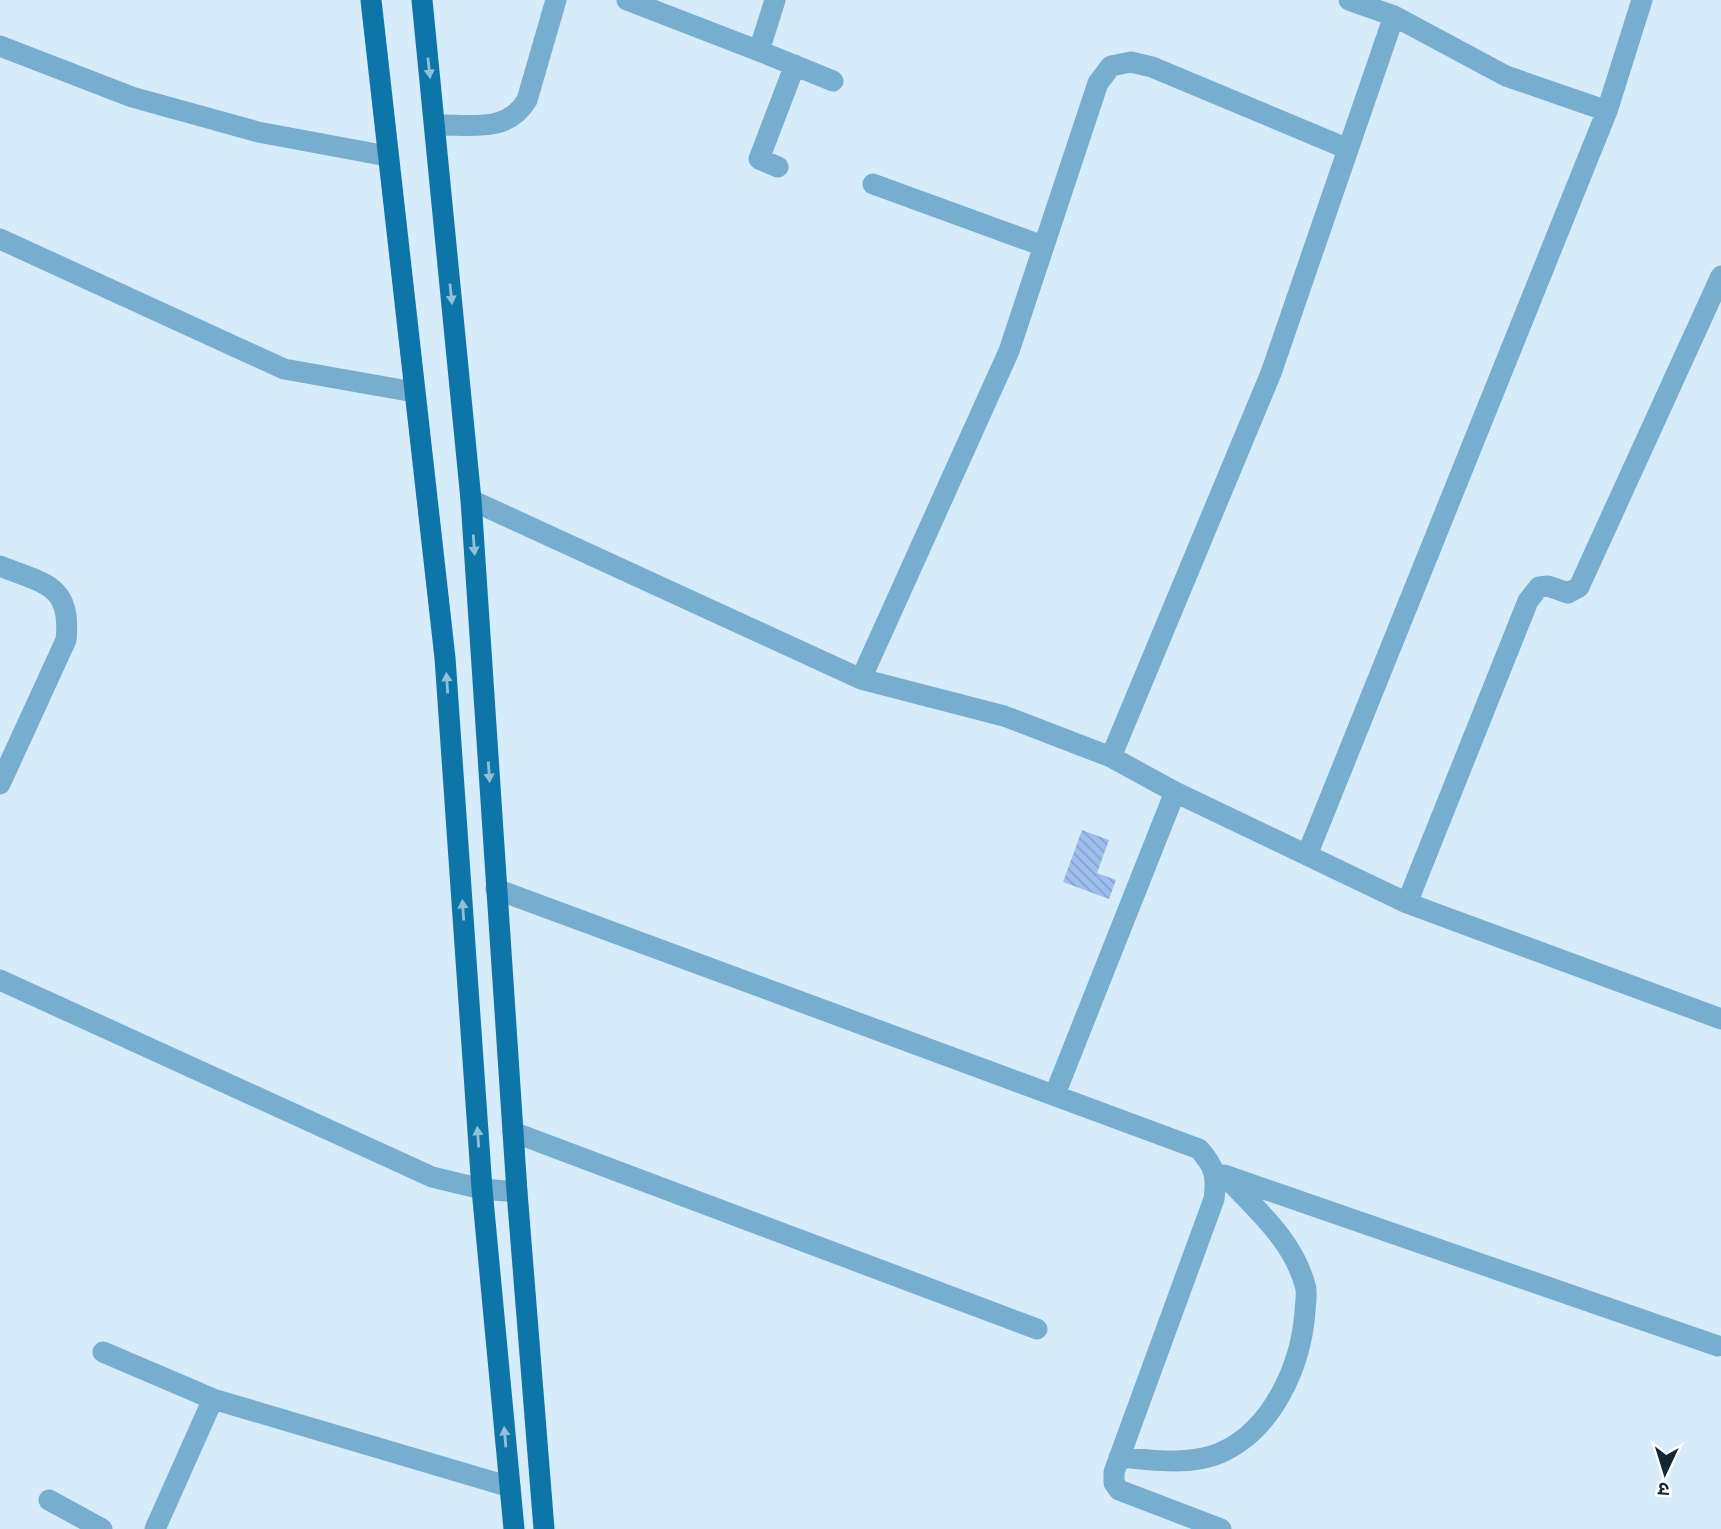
<svg xmlns="http://www.w3.org/2000/svg" width="1721" height="1529" font-family="Merriweather,'Noto Sans Devanagari',serif">
<style>
.building{fill:url(#building-back-hatch)}
.lines{fill:none;stroke-linecap:round;stroke-linejoin:round}
.minor{stroke:#77adcf;stroke-width:21}
.major{stroke:#0d75a7;stroke-width:21}
.oneway{fill:#92c1d7}
</style>
<defs>
<pattern id="building-back-hatch" width="6" height="6" patternUnits="userSpaceOnUse" patternTransform="scale(1.75)"><rect width="6" height="6" fill="#9ebeed"/><path d="M-1 5l2 2M0 0l6 6M5-1l2 2" fill="none" stroke="#87a3cc"/></pattern>
</defs>
<rect width="100%" height="100%" fill="#d7ecfb"/>
<path class="building" d="M1082,830L1109,840L1097,873L1116,880L1109,899L1063,882Z"/>
<g class="lines">
<path class="minor" d="M627,0L759,51L775,0
M1349,0L1394,16L1506,76L1607,111L1642,0
M0,46L132,97L258,132L387,156
M759,51L833,81
M435,125C470,124 507,134 527,100L556,0
M778,167L759,159L795,65
M873,184L1043,246
M0,239L284,369L414,392
M471,500L861,679L1004,716L1111,757L1175,792L1407,903L1721,1019
M0,566C44,584 72,584 66,640L0,784
M861,679L1009,351L1098,83L1111,66L1131,62L1152,67L1348,149
M1111,757L1271,373L1394,16
M1307,855L1607,111
M496,889L1199,1149C1215,1167 1217,1176 1214,1199L1114,1472V1483L1119,1490L1221,1529
M1407,903L1528,601L1539,587L1548,586L1568,593L1579,587L1721,276
M0,980L432,1177L482,1189L517,1192
M1055,1094L1175,792
M513,1132L1037,1329
M1224,1175L1718,1346
M103,1352L213,1399L510,1487
M1119,1457C1151,1460 1190,1466 1220,1453C1273,1430 1301,1365 1305,1312C1305,1304 1308,1293 1305,1285C1293,1241 1258,1211 1227,1178
M49,1500L102,1529
M155,1529L213,1399"/>
<path class="major" d="M371,0L445,658L482,1189L514,1529
M422,0L471,500L517,1192L544,1529"/>
</g>
<defs><path id="oneway-solid" d="M-6-.8H1V-3.2L6.5 0L1 3.2V.8H-6Z" transform="scale(1.75)"/></defs>
<g class="oneway">
<use href="#oneway-solid" transform="translate(429 68) rotate(84)"/>
<use href="#oneway-solid" transform="translate(451 294) rotate(84)"/>
<use href="#oneway-solid" transform="translate(474 545) rotate(86)"/>
<use href="#oneway-solid" transform="translate(447 683) rotate(-94)"/>
<use href="#oneway-solid" transform="translate(489 772) rotate(86)"/>
<use href="#oneway-solid" transform="translate(463 910) rotate(-94)"/>
<use href="#oneway-solid" transform="translate(478 1137) rotate(-94)"/>
<use href="#oneway-solid" transform="translate(505 1437) rotate(-95)"/>
</g>
<g transform="translate(1665 1473) rotate(184)" stroke="#ffffff" stroke-width="5" paint-order="stroke">
<path d="M0-5L12 26L0 18L-12 26Z" fill="#122836"/>
<text y="-10" font-size="19" font-weight="bold" text-anchor="middle" fill="#122836">उ</text>
</g>
</svg>
